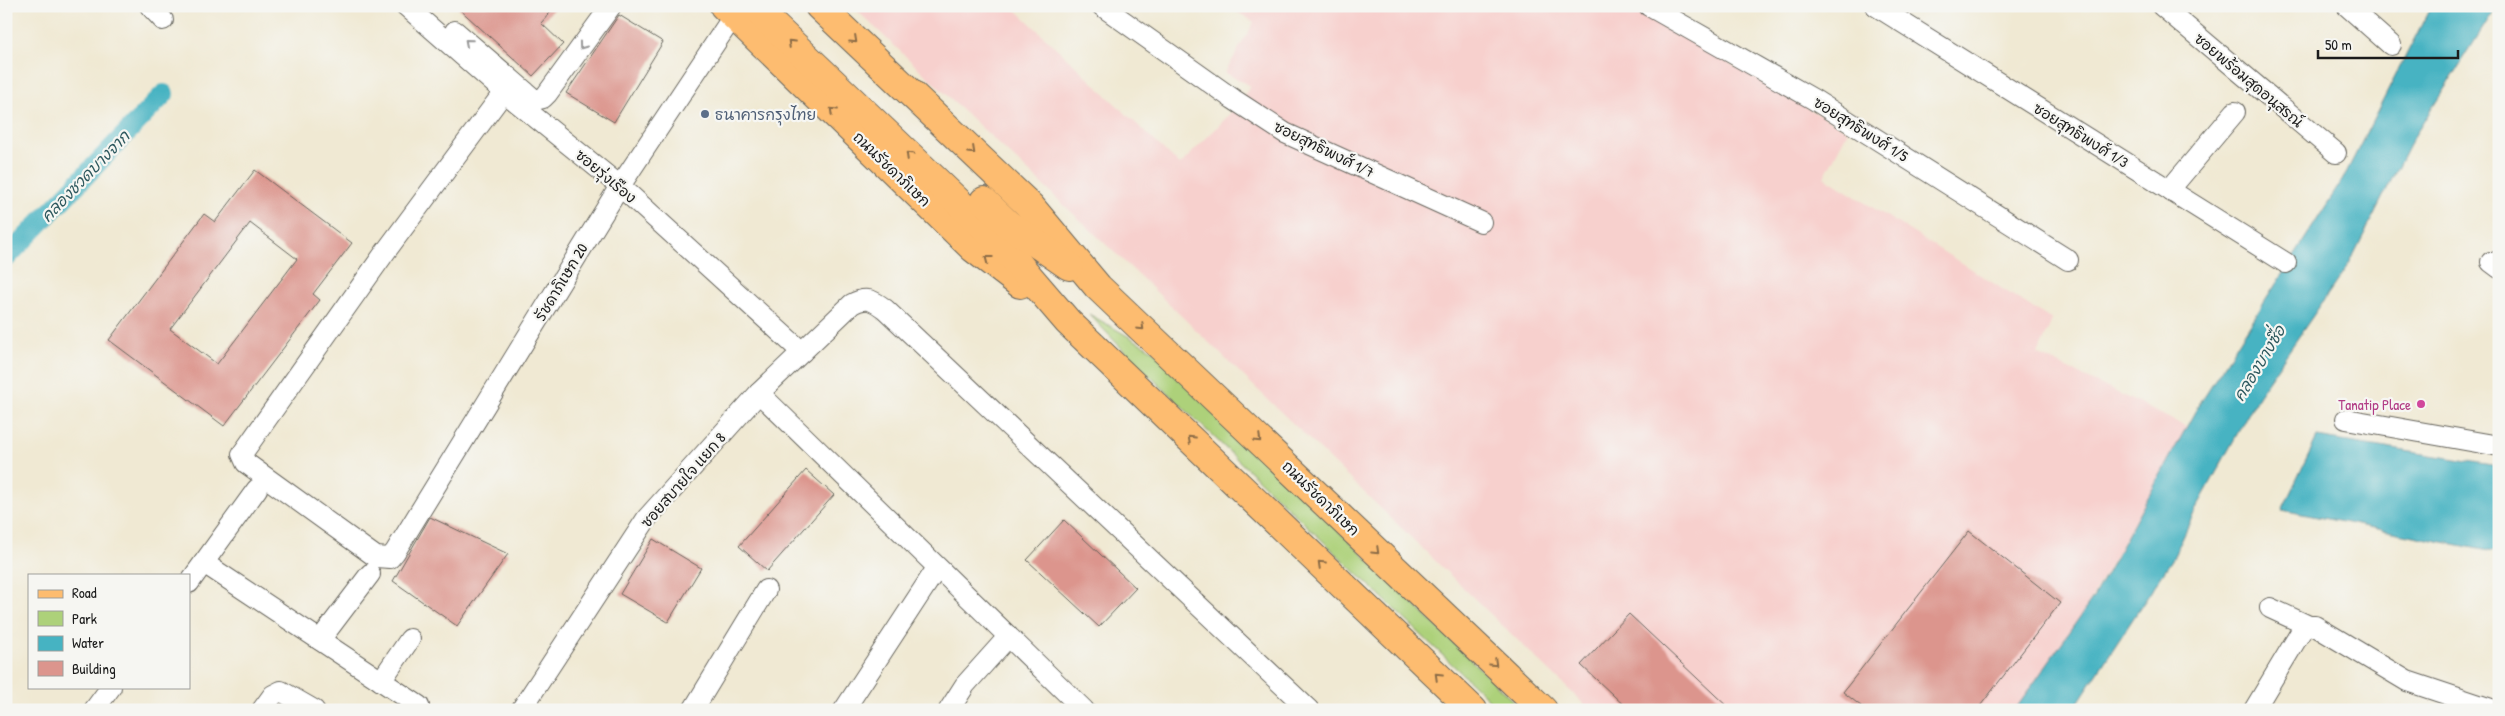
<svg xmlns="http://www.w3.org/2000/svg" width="2505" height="716" viewBox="0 0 2505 716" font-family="'Patrick Hand','Playpen Sans Thai',sans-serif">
<rect width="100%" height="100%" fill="#f6f6f2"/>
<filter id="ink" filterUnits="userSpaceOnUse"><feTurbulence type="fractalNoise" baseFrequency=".02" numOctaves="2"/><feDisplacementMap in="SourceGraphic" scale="10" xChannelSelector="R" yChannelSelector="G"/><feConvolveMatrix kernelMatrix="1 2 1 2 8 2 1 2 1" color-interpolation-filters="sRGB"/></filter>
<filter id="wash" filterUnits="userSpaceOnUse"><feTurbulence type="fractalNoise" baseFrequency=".0096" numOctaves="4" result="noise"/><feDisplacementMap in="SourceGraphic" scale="20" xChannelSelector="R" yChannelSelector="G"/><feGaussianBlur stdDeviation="1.12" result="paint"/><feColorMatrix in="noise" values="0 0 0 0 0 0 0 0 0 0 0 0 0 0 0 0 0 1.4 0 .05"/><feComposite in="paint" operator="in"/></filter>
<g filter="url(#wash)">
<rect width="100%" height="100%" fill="#f0e9d3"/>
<polygon fill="#f7d0cd" points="852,6 1012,6 1180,165 1227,117 1251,86 1225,73 1254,22 1227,6 1629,6 1848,131 1824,177 2052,320 2038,354 2187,427 2087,606 2015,710 1590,710 1146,282"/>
<polygon fill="#add17a" stroke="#64764b" points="1089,314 1154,351 1522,710 1500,710 1129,356"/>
<g fill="#46b3c2" stroke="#31686f">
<polygon points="2431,6 2497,6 2410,143 2350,262 2258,396 2195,511 2173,558 2073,710 2015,710 2093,598 2198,406 2343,179"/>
<polygon points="2317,437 2499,466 2499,553 2282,510"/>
</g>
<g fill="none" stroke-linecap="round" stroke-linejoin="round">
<polyline stroke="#46b3c2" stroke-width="20" points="6,258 164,94"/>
</g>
<g id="blocks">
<g fill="#dc958d" fill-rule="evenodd">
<polygon points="456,6 556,6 541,23 563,44 533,76"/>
<polygon points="619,15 663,42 614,122 566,93"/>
<path d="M255 170 352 243 313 294 320 300 224 426 109 340 204 214 215 222ZM250 223 297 259 217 364 170 329Z"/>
<polygon points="806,470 834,495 767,571 739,546"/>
<polygon points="430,517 508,554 457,626 393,581"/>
<polygon points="1064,520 1136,588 1099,627 1027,560"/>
<polygon points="1969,531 2060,603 1977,710 1866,710 1843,692"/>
<polygon points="653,539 701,568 668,622 620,594"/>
<polygon points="1629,614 1731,710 1629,710 1581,665"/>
</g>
</g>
</g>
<g filter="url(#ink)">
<use href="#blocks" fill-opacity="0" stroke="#66645c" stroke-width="1"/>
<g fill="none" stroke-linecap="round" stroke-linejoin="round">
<g stroke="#66645c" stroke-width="22">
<g id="street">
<polyline points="150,6 163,20"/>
<polyline points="406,6 504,92 620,186 802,352"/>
<polyline points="1102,6 1233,99 1285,133 1481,222"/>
<polyline points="1649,6 1813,99 2068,260"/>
<polyline points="1876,6 2286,263"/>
<polyline points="2162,6 2336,153"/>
<polyline points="2347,6 2391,45"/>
<polyline points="455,31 535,100 543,98 547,94 611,6"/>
<polyline points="504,92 386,251 242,454 246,463 376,557 390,558 395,552 620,186 734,15"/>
<polyline points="2172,192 2176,182 2235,112"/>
<polyline points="2491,262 2499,268"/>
<polyline points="759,393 1084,710"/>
<polyline points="2346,419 2499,446"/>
<polyline points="204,563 419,706"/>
<polyline points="189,583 257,489"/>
<polyline points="2270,608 2309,626 2315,626 2407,681 2494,710"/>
<polyline points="320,640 370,574"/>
<polyline points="381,681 410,639"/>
<polyline points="94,710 111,687"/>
<polyline points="262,710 273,695 281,691 314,710"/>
<path d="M521 710 647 518 759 393 852 304C866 296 873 300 885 309L1309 710"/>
<polyline points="693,710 766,590"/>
<polyline points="844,710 937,568"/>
<polyline points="949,710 965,685 1008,637"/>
<polyline points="2254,710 2302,630 2309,626"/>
</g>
</g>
<g stroke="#66645c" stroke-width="30">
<g id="primary">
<polyline points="724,6 973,248 1020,284"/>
<polyline points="753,6 995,237 1068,322 1473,710"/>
<polyline points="819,6 1031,207 1098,287 1543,710"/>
<polyline points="984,201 1008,224 1069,266"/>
</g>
</g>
<use href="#street" stroke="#fff" stroke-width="20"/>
<use href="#primary" stroke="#fdbc6f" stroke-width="28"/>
</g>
<defs><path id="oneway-chevron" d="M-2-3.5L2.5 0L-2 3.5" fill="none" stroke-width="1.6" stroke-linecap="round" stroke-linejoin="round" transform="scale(1.25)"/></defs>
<g stroke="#8c6c46">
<use href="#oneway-chevron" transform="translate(854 40) rotate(43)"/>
<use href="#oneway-chevron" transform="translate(791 43) rotate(-136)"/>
<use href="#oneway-chevron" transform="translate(833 111) rotate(-136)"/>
<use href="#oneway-chevron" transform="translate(972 151) rotate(43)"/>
<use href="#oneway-chevron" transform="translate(909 155) rotate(-136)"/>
<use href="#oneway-chevron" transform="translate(988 259) rotate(-142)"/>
<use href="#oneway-chevron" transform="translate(1141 327) rotate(44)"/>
<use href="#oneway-chevron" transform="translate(1191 439) rotate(-136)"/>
<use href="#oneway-chevron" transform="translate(1258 439) rotate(44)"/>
<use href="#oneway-chevron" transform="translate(1376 551) rotate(44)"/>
<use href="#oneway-chevron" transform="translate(1321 564) rotate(-136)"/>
<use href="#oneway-chevron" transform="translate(1494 663) rotate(44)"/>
<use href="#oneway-chevron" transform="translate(1438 676) rotate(-136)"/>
</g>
<g stroke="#999">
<use href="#oneway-chevron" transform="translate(468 42) rotate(-139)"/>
<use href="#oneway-chevron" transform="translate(582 46) rotate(126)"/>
</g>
</g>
<circle fill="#5c6f8a" stroke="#f6f6f2" stroke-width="2" cx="705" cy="114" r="5"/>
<circle fill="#d1479c" stroke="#f6f6f2" stroke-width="2" cx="2421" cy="404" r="5"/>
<g text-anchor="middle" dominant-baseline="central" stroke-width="4.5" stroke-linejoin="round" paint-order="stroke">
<g font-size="15" fill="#1c1c1c" stroke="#f6f6f2">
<text transform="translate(2249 80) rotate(40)">ซอยพร้อมสุดอนุสรณ์</text>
<text transform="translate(1861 129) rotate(32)">ซอยสุทธิพงศ์ 1/5</text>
<text transform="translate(2081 135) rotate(32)">ซอยสุทธิพงศ์ 1/3</text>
<text transform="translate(1324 149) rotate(26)">ซอยสุทธิพงศ์ 1/7</text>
<text transform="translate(892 169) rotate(44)">ถนนรัชดาภิเษก</text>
<text transform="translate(606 176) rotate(40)">ซอยรุ่งเรือง</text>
<text transform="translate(561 282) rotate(-59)">รัชดาภิเษก 20</text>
<text transform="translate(683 480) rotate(-49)">ซอยสบายใจ แยก 8</text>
<text transform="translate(1321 498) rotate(44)">ถนนรัชดาภิเษก</text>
</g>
<g font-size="15" fill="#4e5e75" stroke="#f6f6f2" text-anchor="start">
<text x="715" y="114">ธนาคารกรุงไทย</text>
</g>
<g font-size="15" fill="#b23c85" stroke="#f6f6f2" text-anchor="end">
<text x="2411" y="404">Tanatip Place</text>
</g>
<g font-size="16" font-style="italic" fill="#2d585e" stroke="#f6f6f2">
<text transform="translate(85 176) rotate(-46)">คลองชวดบางจาก</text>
<text transform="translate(2259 363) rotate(-59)">คลองบางซื่อ</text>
</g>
</g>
<rect width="2505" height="716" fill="none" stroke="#f6f6f2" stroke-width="25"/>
<rect x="28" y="574" width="162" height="115" fill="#f6f6f2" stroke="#9f9f9c"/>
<rect x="38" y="590" width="25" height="8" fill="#fdbc6f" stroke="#9f9f9c"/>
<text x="72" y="598" font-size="15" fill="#1c1c1c">Road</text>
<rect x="38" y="611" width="25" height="15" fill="#add17a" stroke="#9f9f9c"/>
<text x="72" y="624" font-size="15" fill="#1c1c1c">Park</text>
<rect x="38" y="636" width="25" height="15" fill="#46b3c2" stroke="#9f9f9c"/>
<text x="72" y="648" font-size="15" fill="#1c1c1c">Water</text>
<rect x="38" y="661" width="25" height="15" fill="#dc958d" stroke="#9f9f9c"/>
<text x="72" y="674" font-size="15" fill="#1c1c1c">Building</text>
<path d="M2318 50v8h140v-8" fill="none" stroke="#1c1c1c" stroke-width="2.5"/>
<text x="2325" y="50" font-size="15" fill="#1c1c1c" stroke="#f6f6f2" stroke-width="4" paint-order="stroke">50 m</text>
</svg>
